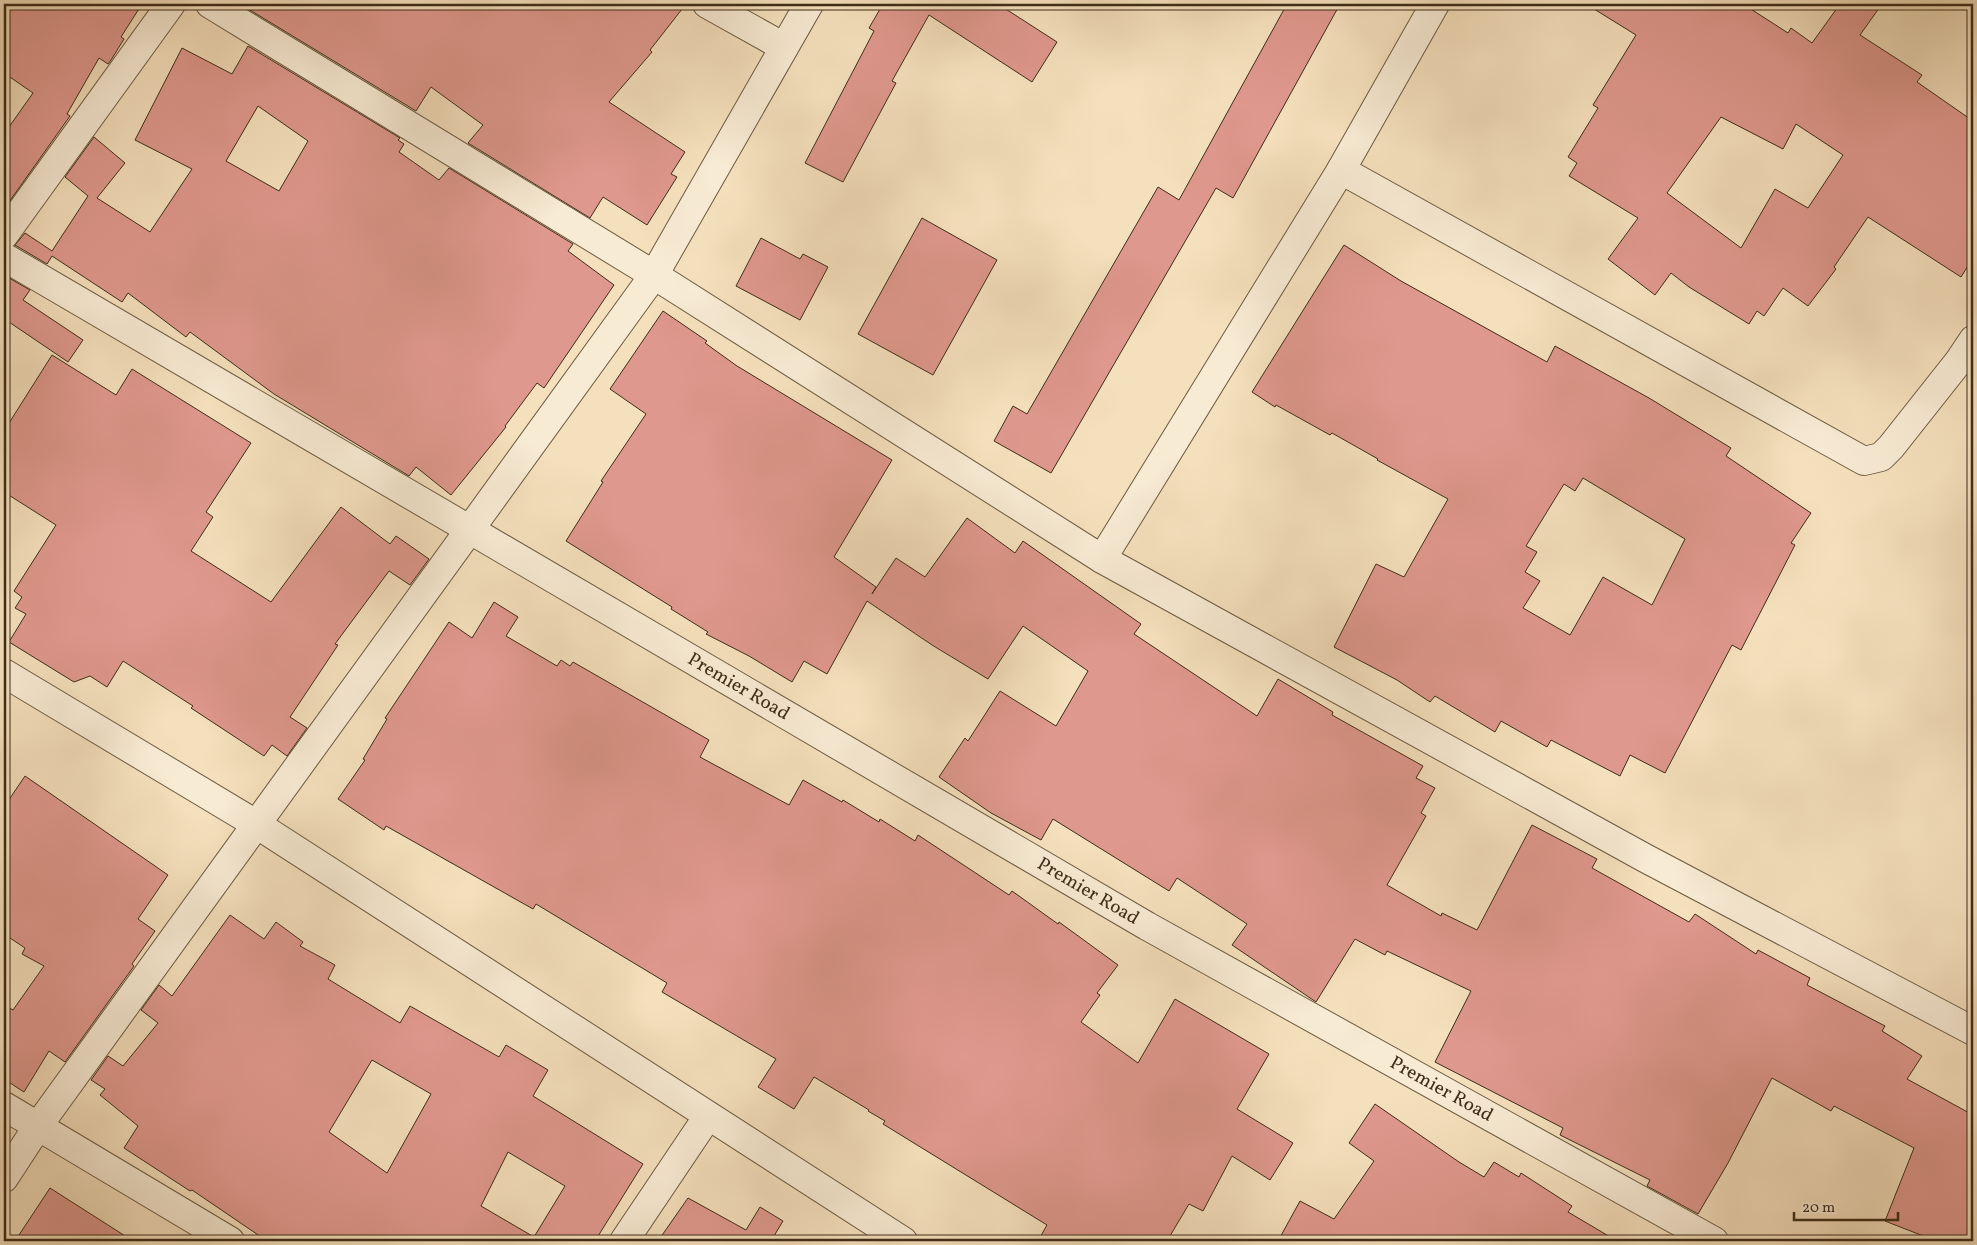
<svg xmlns="http://www.w3.org/2000/svg" width="1977" height="1245" viewBox="0 0 1977 1245" font-family="Vollkorn,serif">
<rect width="100%" height="100%" fill="#f5e0bd"/>
<filter id="stains"><feTurbulence type="fractalNoise" baseFrequency=".004" numOctaves="4"/><feColorMatrix values="0 0 0 0 .2 0 0 0 0 .09 0 0 0 0 .02 0 0 0 .5 -.17"/></filter>
<radialGradient id="worn" r=".72"><stop offset=".6" stop-color="#630" stop-opacity="0"/><stop offset="1" stop-color="#630" stop-opacity=".3"/></radialGradient>
<g fill="#df988d" stroke="#3e2d18" fill-rule="evenodd">
<polygon points="4,4 142,4 121,37 124,39 111,60 108,64 99,58 67,114 70,116 4,209 4,134 33,93 4,73"/>
<polygon points="240,4 686,4 650,50 652,52 609,102 685,152 671,174 677,177 647,225 603,197 590,218 468,143 483,125 431,87 416,111"/>
<polygon points="883,4 998,4 1057,42 1032,82 929,15 892,81 896,83 843,182 805,163 874,31 869,28"/>
<polygon points="1287,4 1340,4 1233,198 1216,188 1051,473 994,441 1013,406 1027,414 1158,187 1179,200"/>
<path d="M1586 4H1743L1788 33 1791 28 1812 43 1840 4H1882L1860 35 1922 75 1917 82 1973 121V258L1961 277 1868 217 1834 267 1836 269 1808 306 1783 288 1764 316 1757 311 1749 324 1689 287 1671 273 1655 295 1608 259 1638 218 1569 176 1577 163 1568 157 1598 108 1593 105 1636 35ZM1721 117 1783 149 1796 124 1843 155 1808 208 1775 189 1741 248 1667 193Z"/>
<path d="M248 46 400 138 398 140 404 144 399 152 439 180 449 168 573 244 568 251 614 285 544 388 537 383 505 426 506 427 451 495 416 467 409 476 274 394 190 332 186 337 128 293 122 302 52 256 47 264 15 245 25 233 52 251 88 196 65 177 94 137 125 163 97 198 150 232 192 169 135 140 182 48 232 74ZM258 106 308 141 279 191 226 161Z"/>
<polygon points="922,218 997,260 933,375 858,334"/>
<polygon points="761,238 800,259 803,254 828,267 800,320 736,286"/>
<path d="M1344 245 1401 281 1547 362 1555 346 1649 398 1731 448 1726 456 1811 513 1791 543 1795 545 1741 650 1732 645 1665 773 1630 755 1620 776 1551 740 1547 747 1501 721 1495 732 1435 696 1430 702 1397 680 1334 647 1376 564 1404 577 1448 499 1377 460 1378 459 1332 433 1330 435 1276 405 1275 407 1252 392ZM1583 478 1685 539 1652 605 1603 577 1570 635 1523 608 1540 581 1525 572 1537 552 1526 546 1564 484 1575 491Z"/>
<polygon points="4,275 30,290 23,300 83,340 68,362 9,322 4,331"/>
<polygon points="663,311 707,341 705,343 737,366 892,460 834,557 876,587 872,594 896,558 925,577 967,518 1015,553 1023,541 1141,624 1134,634 1257,716 1278,679 1333,712 1332,715 1423,766 1416,778 1435,788 1421,813 1426,816 1387,885 1441,916 1442,913 1477,930 1532,825 1597,859 1592,868 1689,922 1695,914 1756,954 1758,950 1810,978 1807,985 1885,1026 1882,1031 1922,1056 1907,1079 1973,1115 1973,1241 1936,1241 1885,1221 1914,1148 1834,1106 1831,1111 1772,1078 1728,1163 1698,1214 1647,1186 1650,1180 1560,1135 1563,1128 1435,1062 1471,991 1387,951 1385,955 1355,939 1316,1002 1232,945 1247,924 1177,878 1169,891 1053,819 1041,840 991,813 939,777 965,738 968,741 1000,691 1056,726 1088,671 1023,626 988,679 932,645 867,601 827,674 804,661 792,682 749,656 706,634 708,632 671,609 672,607 566,541 603,482 601,481 646,414 610,389"/>
<polygon points="52,355 116,395 132,369 251,443 206,512 213,517 191,551 271,602 341,507 390,544 396,536 429,559 410,585 389,571 335,644 338,645 290,717 307,728 287,756 272,745 264,756 191,708 193,706 123,661 107,687 90,676 74,682 9,642 26,614 15,608 22,597 14,591 56,525 4,492 4,431"/>
<polygon points="494,602 518,617 506,636 557,666 561,660 570,666 573,662 709,740 700,757 789,805 803,780 842,802 843,800 879,822 880,819 915,841 918,835 1009,895 1012,891 1058,924 1059,922 1118,965 1097,993 1100,995 1081,1022 1138,1063 1175,999 1269,1054 1237,1109 1293,1143 1270,1180 1232,1156 1203,1211 1189,1204 1167,1241 1038,1241 1047,1225 883,1124 885,1121 868,1111 869,1110 814,1077 794,1109 758,1087 776,1059 662,992 667,983 536,904 533,909 386,826 384,830 338,799 365,760 363,759 387,719 385,718 449,622 472,638"/>
<polygon points="25,776 168,875 138,919 155,931 132,964 134,966 65,1062 49,1051 24,1092 4,1079 4,1005 13,1010 44,966 22,954 25,948 4,934 4,807"/>
<path d="M230 915 264 939 276 922 303 942 300 946 335 965 328 979 400 1023 410 1006 499 1057 506 1045 548 1070 533 1096 643 1164 595 1241H267L192 1190 190 1191 124 1148 138 1126 100 1095 105 1089 91 1080 108 1056 123 1066 158 1023 141 1010 159 985 172 996ZM372 1060 431 1094 387 1173 329 1132ZM508 1152 565 1186 534 1237 481 1206Z"/>
<polygon points="1375,1104 1459,1162 1484,1177 1494,1162 1519,1177 1521,1173 1572,1206 1568,1212 1617,1241 1278,1241 1300,1201 1334,1219 1374,1161 1349,1143"/>
<polygon points="50,1188 133,1241 15,1241"/>
<polygon points="688,1198 746,1230 760,1207 783,1221 771,1241 658,1241"/>
</g>
<g fill="none" stroke-linecap="round" stroke-linejoin="round">
<g stroke="#6c5a41" stroke-width="30">
<g id="minor">
<polyline points="210,4 654,275 1102,559 1645,858 1973,1031"/>
<polyline points="707,4 784,47"/>
<polyline points="1341,170 1864,461 1881,457 1891,447 1959,361 1973,340"/>
<polyline points="4,235 171,4"/>
<path id="s1" d="M4 257 1147 926 1714 1241"/>
<polyline points="1102,559 1341,170 1435,4"/>
<polyline points="4,673 256,824 903,1241"/>
<polyline points="4,1106 230,1241"/>
<polyline points="4,1178 38,1126 654,275 809,4"/>
<polyline points="624,1241 708,1116"/>
</g>
</g>
<use href="#minor" stroke="#f8ebd4" stroke-width="28"/>
</g>
<g text-anchor="middle" dominant-baseline="central" stroke-width="5" stroke-linejoin="round" paint-order="stroke">
<g font-size="19" fill="#3e2d18" stroke="#f8ebd4">
<text stroke="none"><textPath href="#s1" startOffset="851">Premier Road</textPath></text>
<text stroke="none"><textPath href="#s1" startOffset="1256">Premier Road</textPath></text>
<text stroke="none"><textPath href="#s1" startOffset="1661">Premier Road</textPath></text>
</g>
</g>
<rect width="1977" height="1245" fill="none" stroke="#f5e0bd" stroke-width="20"/>
<rect x="5" y="5" width="1967" height="1235" fill="none" stroke="#3e2d18" stroke-width="2.5"/>
<rect x="10" y="10" width="1957" height="1225" fill="none" stroke="#3e2d18"/>
<path d="M1794 1212v8h104v-8" fill="none" stroke="#3e2d18" stroke-width="2.5"/>
<text x="1802" y="1212" font-size="15" fill="#3e2d18" stroke="#f8ebd4" stroke-width="4" paint-order="stroke">20 m</text>
<rect width="100%" height="100%" filter="url(#stains)"/>
<rect width="100%" height="100%" fill="url(#worn)"/>
</svg>
